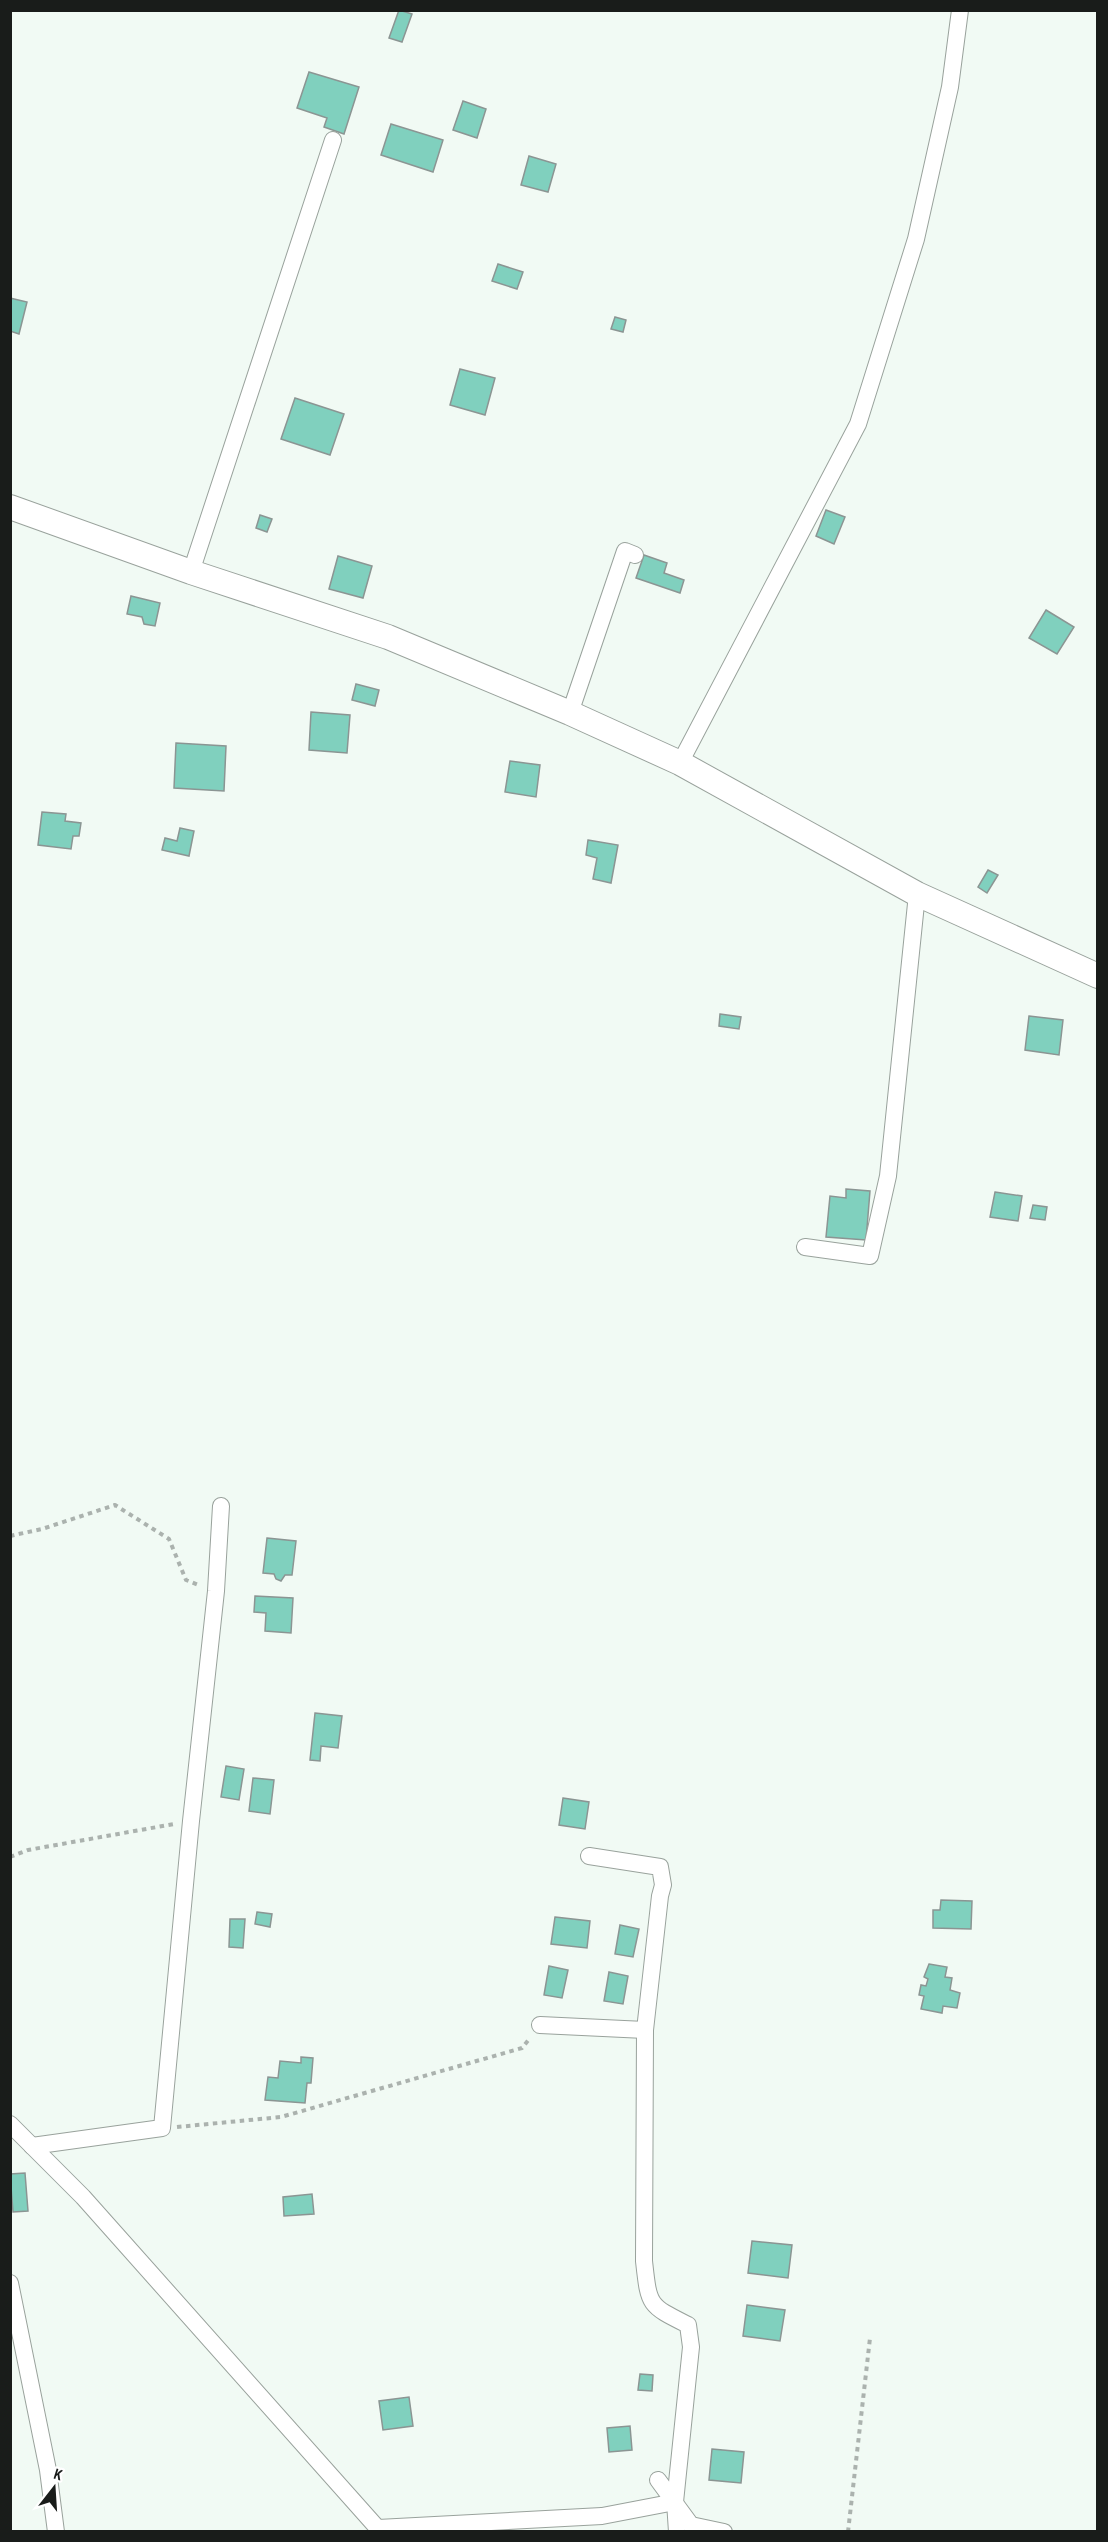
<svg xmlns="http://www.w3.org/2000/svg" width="1108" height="2542" viewBox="0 0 1108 2542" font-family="'Sofia Sans Condensed',sans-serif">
<rect width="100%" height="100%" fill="#f1faf4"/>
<g fill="#80d0be" stroke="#8b9593" stroke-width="1.5">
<polygon points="399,10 412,14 402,42 389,38"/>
<polygon points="309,72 359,87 344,134 324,127 327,118 297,108"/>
<polygon points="463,101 486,109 477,138 453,130"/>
<polygon points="391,124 443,140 433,172 381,155"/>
<polygon points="529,156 556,164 548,192 521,185"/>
<polygon points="498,264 523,272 517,289 492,281"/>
<polygon points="10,298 27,302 19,334 10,331"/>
<polygon points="615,317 626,320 623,332 611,329"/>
<polygon points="460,369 495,378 485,415 450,405"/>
<polygon points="295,398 344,414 330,455 281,439"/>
<polygon points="826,510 845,517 834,544 816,536"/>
<polygon points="260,515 272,519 267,532 256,528"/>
<polygon points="644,555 667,563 664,573 684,580 680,593 636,578"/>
<polygon points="338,556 372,566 363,598 329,589"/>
<polygon points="131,596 160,603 155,626 144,624 142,617 127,614"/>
<polygon points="1046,610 1074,627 1057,654 1029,638"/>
<polygon points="356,684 379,690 375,706 352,700"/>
<polygon points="311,712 350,715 347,753 309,750"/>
<polygon points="176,743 226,746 224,791 174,788"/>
<polygon points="510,761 540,765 536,797 505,792"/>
<polygon points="42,812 66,814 65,821 81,823 79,836 73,836 71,849 38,845"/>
<polygon points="180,828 194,831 189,856 162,850 165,838 177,841"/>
<polygon points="588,840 618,845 611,883 593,879 597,858 586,855"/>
<polygon points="988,870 998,875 987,893 978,887"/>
<polygon points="720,1014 741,1017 739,1029 719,1026"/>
<polygon points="1029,1016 1063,1020 1059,1055 1025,1050"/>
<polygon points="846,1189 870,1191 866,1240 826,1237 830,1196 846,1198"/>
<polygon points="995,1192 1022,1196 1018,1221 990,1217"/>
<polygon points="1033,1205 1047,1207 1045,1220 1030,1218"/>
<polygon points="267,1538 296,1541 292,1575 285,1575 281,1581 276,1579 274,1574 263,1573"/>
<polygon points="255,1596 293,1598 291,1633 265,1631 266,1613 254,1612"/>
<polygon points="315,1713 342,1716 338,1748 321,1746 320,1761 310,1760"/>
<polygon points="226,1766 244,1769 239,1800 221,1797"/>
<polygon points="253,1778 274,1780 270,1814 249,1811"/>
<polygon points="563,1798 589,1802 585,1829 559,1825"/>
<polygon points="941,1900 972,1901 971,1929 933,1928 933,1910 940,1910"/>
<polygon points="257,1912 272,1914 270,1927 255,1924"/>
<polygon points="555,1917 590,1921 587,1948 551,1944"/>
<polygon points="230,1919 245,1919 243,1948 229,1947"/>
<polygon points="620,1925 639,1929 633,1957 615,1954"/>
<polygon points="929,1964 947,1967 945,1977 952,1978 950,1990 960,1993 957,2008 943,2006 942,2013 921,2009 924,1996 919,1995 921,1985 926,1986 928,1979 924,1977"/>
<polygon points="549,1966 568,1970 562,1998 544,1995"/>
<polygon points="609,1972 628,1976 623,2004 604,2001"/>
<polygon points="301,2057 313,2058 311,2083 307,2083 305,2103 265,2100 268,2077 278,2078 280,2061 301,2063"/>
<polygon points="25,2173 28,2211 13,2212 10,2174"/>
<polygon points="312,2194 314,2214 284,2216 283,2197"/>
<polygon points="752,2241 792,2245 788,2278 748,2273"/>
<polygon points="747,2305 785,2310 780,2341 743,2336"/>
<polygon points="640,2374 653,2375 652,2391 638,2390"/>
<polygon points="409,2397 413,2426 383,2430 379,2401"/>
<polygon points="630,2426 632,2450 609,2452 607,2428"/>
<polygon points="712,2449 744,2452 741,2483 709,2480"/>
</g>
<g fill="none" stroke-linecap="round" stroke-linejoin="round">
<g stroke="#99a29c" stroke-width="18">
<g id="minor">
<polyline points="191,572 333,140"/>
<polyline points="570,713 625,551 635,555"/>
<polyline points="680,763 858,424 916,239 950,87 960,10"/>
<polyline points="805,1247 870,1256 888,1176 917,894"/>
<path d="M589 1856 660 1867 663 1885 660 1896 645 2030 644 2261C649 2306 648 2305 688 2325L691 2347 675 2502 677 2532"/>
<polyline points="540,2025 645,2030"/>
<polyline points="10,2124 83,2197 381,2532"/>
<polyline points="32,2146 162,2128 191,1821 216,1591 221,1506"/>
<polyline points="10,2283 48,2470 56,2532"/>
<polyline points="658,2480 691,2525 724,2532"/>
<polyline points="378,2528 602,2516 675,2502"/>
</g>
</g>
<g stroke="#99a29c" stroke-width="26">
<polyline id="secondary" points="10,507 191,572 388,637 570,713 680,763 917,894 1098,976"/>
</g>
<g stroke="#abb2ae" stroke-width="4" stroke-dasharray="4.5 4.5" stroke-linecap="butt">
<polyline points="10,1536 42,1529 115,1505 169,1539 186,1580 201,1586"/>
<polyline points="10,1857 28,1850 174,1824"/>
<polyline points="177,2127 281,2117 522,2048 530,2038"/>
<polyline points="848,2532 870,2338"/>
</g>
<use href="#minor" stroke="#fff" stroke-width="16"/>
<use href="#secondary" stroke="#fff" stroke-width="24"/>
</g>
<rect width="1108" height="2542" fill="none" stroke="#191c1a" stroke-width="24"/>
<g transform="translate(54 2488) rotate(17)" stroke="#ffffff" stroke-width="4.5" paint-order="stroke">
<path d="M0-4.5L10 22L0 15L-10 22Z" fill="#191c1a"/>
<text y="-9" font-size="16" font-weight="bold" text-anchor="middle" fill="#191c1a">K</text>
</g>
</svg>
